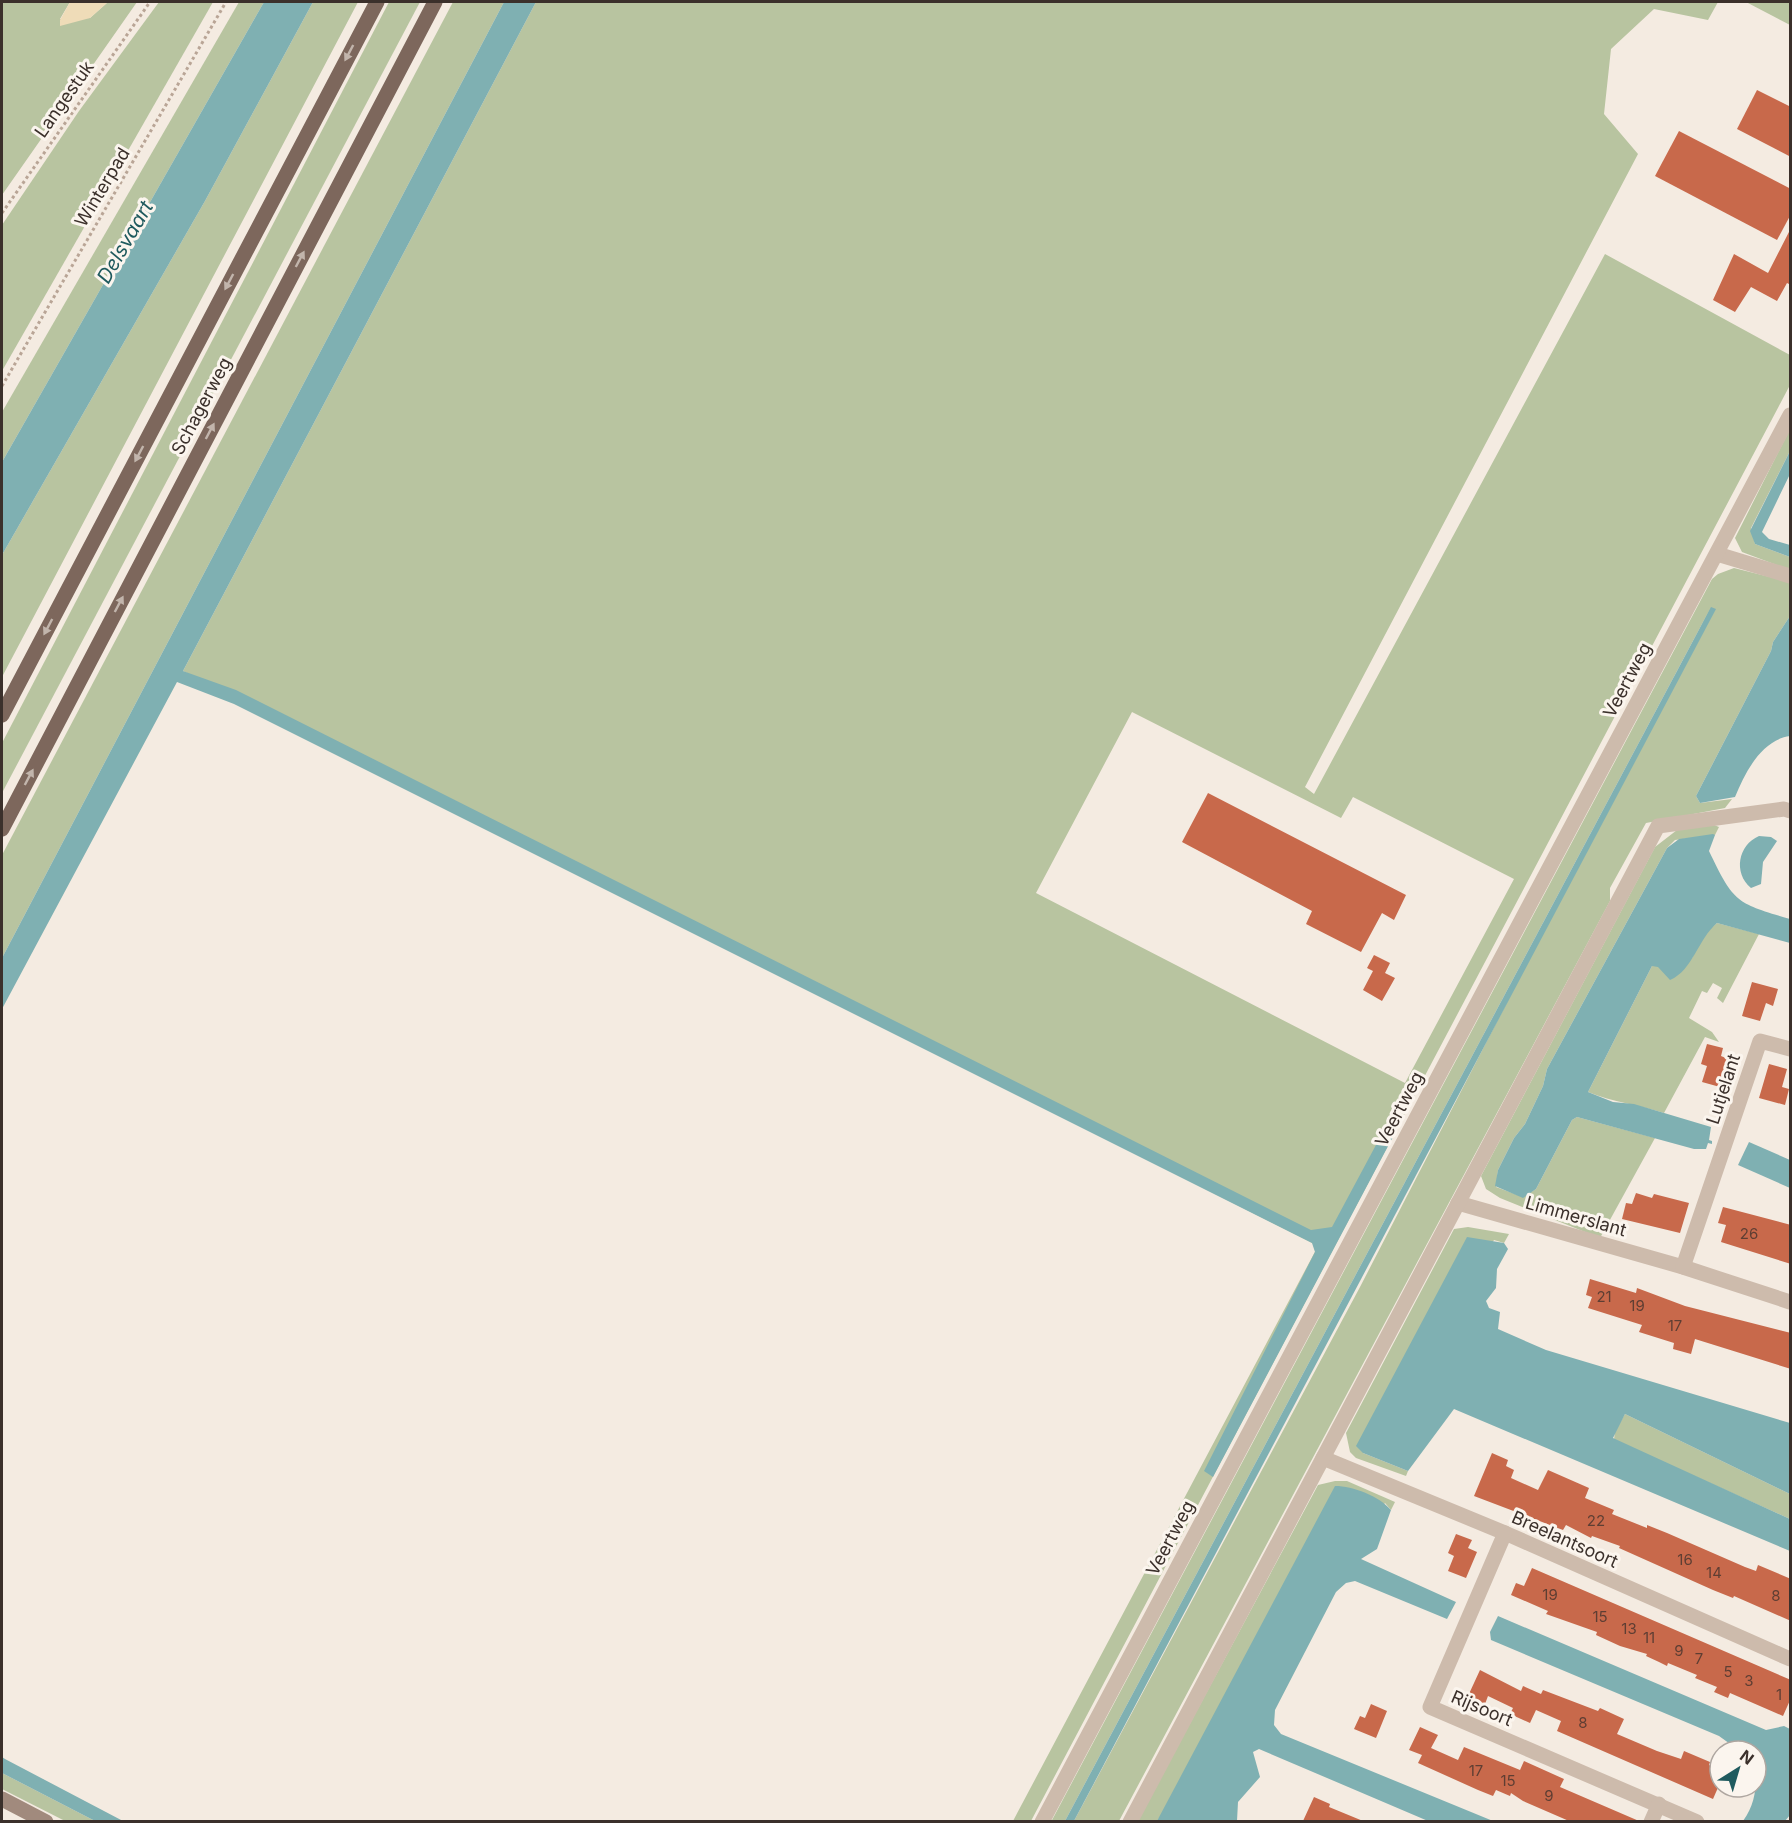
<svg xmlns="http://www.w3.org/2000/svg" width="1792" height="1823" viewBox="0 0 1792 1823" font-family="Inter,sans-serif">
<rect width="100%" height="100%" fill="#f4ebe1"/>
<g fill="#b8c4a0" fill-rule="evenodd">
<polygon points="2,2 70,2 60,19 90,18 108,2 137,2 2,195"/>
<polygon points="159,2 213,2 2,371 2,225 79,111"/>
<polygon points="239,2 264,2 2,462 2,412"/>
<polygon points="313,2 358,2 2,677 2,555 205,201"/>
<polygon points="389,2 420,2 2,793 2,743"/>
<polygon points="453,2 504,2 2,958 2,855"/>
<path d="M536 2H1718L1708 20 1654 9 1611 49 1604 114 1638 154 1305 787 1314 794 1605 254 1790 355V385L1031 1821H1013L1318 1246 183 671ZM1132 712 1341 818 1353 797 1514 879 1405 1083 1036 893Z"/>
<polygon points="1746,2 1790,2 1790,25"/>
<polygon points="1790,429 1790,451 1751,528 1755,544 1790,557 1790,570 1742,552 1735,538"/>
<polygon points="1734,568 1790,582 1790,616 1773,642 1771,651 1696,796 1700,803 1732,799 1725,808 1646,823 1610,888 1610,901 1119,1821 1074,1821 1360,1287 1711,607 1065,1821 1051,1822 1712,579 1718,574"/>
<polygon points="1714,825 1719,827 1715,835 1675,840 1667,848 1547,1069 1543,1086 1525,1124 1514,1138 1498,1170 1496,1187 1523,1197 1536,1189 1572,1120 1577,1117 1655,1138 1600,1238 1500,1198 1486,1189 1481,1176 1655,847 1677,830"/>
<path d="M1717 923 1759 934 1723 1003 1717 998 1722 988 1713 983 1707 993 1702 991 1689 1018 1712 1032 1719 1042 1705 1037 1664 1113C1639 1105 1613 1102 1588 1092L1652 966 1692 958 1704 934Z"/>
<polygon points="1468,1227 1509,1234 1504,1243 1494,1240 1363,1453 1408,1471 1406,1476 1356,1458 1350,1452 1346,1433 1454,1229"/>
<polygon points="1625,1414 1790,1494 1790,1519 1614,1440 1615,1431"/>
<polygon points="1335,1481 1347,1481 1395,1502 1391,1510 1385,1503 1157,1821 1137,1822 1318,1485"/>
<polygon points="2,1773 95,1821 65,1821 2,1789"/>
</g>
<polygon fill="#efdcb8" points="70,2 108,2 90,18 60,26 60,20"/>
<g fill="#7fb0b2">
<polygon points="264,2 313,2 205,201 2,555 2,462"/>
<polygon points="504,2 536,2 183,671 236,690 1311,1230 1332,1227 1384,1130 1395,1133 1213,1477 1204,1471 1315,1252 1312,1243 234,704 177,682 2,1009 2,958"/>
<polygon points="1790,451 1790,474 1762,532 1769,539 1790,545 1790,557 1755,544 1750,531"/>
<polygon points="1711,607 1716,609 1074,1821 1065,1821"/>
<path d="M1790 616V736C1761 740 1745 773 1735 797L1700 803 1696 796 1771 651 1773 642Z"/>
<path d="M1713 834 1715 835 1709 851C1734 903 1736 903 1790 919V943L1717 923C1698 939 1693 970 1670 980L1658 967 1652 966 1588 1092 1613 1102 1634 1104 1711 1127 1709 1140 1712 1141V1144L1708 1143 1706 1149H1694L1577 1117 1572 1120 1536 1189 1523 1198 1495 1186 1498 1170 1514 1138 1525 1124 1543 1086 1547 1069 1667 848 1679 839Z"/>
<path d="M1759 836 1771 837 1777 841 1763 862 1761 884 1751 888C1733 873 1738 845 1759 836Z"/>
<polygon points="1749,1142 1790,1160 1790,1188 1738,1165"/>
<polygon points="1467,1237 1504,1243 1508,1249 1497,1269 1496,1288 1486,1301 1489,1308 1500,1312 1498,1329 1546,1350 1790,1423 1790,1494 1625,1414 1613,1438 1790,1519 1790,1551 1454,1409 1408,1471 1363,1453 1356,1446"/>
<path d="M1335 1486C1353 1486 1379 1496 1391 1510L1377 1549 1361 1559 1456 1602 1447 1619 1355 1581 1346 1583 1336 1592 1275 1710 1274 1725 1281 1734 1493 1821H1428L1259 1749 1253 1752 1260 1777 1238 1802 1237 1821H1157Z"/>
<path d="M1498 1616 1766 1730 1784 1726 1790 1729V1815L1785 1821H1743C1759 1799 1756 1777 1756 1751H1740L1719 1736 1491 1640 1490 1632Z"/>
<polygon points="2,1757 5,1759 123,1821 95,1821 2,1773"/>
</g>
<g fill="#c8694b">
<polygon points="1757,90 1791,107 1791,157 1737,129"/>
<polygon points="1679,131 1791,189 1791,214 1777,240 1655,176"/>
<polygon points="1791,228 1791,285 1787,283 1777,301 1751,287 1735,312 1713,300 1734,254 1768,273"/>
<polygon points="1208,793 1406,895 1394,920 1382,913 1361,952 1306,924 1312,911 1182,842"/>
<polygon points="1374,955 1390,963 1385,973 1395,978 1382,1001 1363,990 1373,971 1367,968"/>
<polygon points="1752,982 1778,989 1773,1006 1766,1003 1760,1021 1742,1016"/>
<polygon points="1707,1044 1723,1048 1721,1056 1728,1059 1720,1087 1702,1082 1707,1066 1701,1064"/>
<polygon points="1769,1064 1787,1069 1782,1087 1789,1089 1785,1105 1759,1098"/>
<polygon points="1636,1193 1652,1198 1654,1194 1689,1203 1680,1233 1622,1219 1626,1203 1632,1204"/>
<polygon points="1723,1207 1791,1225 1791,1264 1721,1242 1726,1225 1718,1223"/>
<polygon points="1590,1279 1636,1293 1637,1288 1685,1306 1791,1333 1791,1369 1695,1339 1691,1354 1673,1349 1674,1343 1639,1332 1642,1325 1588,1308 1592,1297 1586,1295"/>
<polygon points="1492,1453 1508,1460 1506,1466 1514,1470 1511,1478 1538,1490 1548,1470 1589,1488 1585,1498 1614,1510 1612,1514 1647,1528 1647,1525 1667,1533 1745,1567 1756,1571 1758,1565 1791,1579 1791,1621 1734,1596 1733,1598 1713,1590 1619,1548 1620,1546 1592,1536 1591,1538 1566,1525 1563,1530 1474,1496"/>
<polygon points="1456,1534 1472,1540 1468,1548 1477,1552 1466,1578 1448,1571 1454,1556 1448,1553"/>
<polygon points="1532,1568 1791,1680 1791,1698 1783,1716 1730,1693 1728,1698 1714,1692 1717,1687 1695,1678 1697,1675 1668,1663 1667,1666 1659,1662 1646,1656 1647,1654 1620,1646 1596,1635 1597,1632 1546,1614 1548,1611 1511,1595 1516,1583 1524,1586"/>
<polygon points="1480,1670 1521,1691 1523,1686 1541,1694 1543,1690 1598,1711 1600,1708 1624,1719 1617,1734 1657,1751 1681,1759 1684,1751 1710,1762 1709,1765 1720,1770 1720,1783 1713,1799 1557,1731 1561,1721 1536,1710 1530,1723 1510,1714 1513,1708 1488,1696 1485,1704 1468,1696"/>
<polygon points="1371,1704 1387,1711 1376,1738 1354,1729 1360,1716 1365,1718"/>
<polygon points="1420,1727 1438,1735 1431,1748 1458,1760 1464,1747 1520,1770 1524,1761 1564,1779 1560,1787 1639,1821 1569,1821 1523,1801 1511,1793 1510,1796 1496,1790 1493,1796 1478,1790 1418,1763 1422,1755 1409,1750"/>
<polygon points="1314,1797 1330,1804 1329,1807 1363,1821 1303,1821"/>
</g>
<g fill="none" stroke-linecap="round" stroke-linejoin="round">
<g stroke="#b9a596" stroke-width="3" stroke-dasharray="3 3" stroke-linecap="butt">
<polyline points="2,213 150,2"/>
<polyline points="2,386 226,2"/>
</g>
<g stroke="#cdbbac" stroke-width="15">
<polyline points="1717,554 1790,576"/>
<polyline points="1458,1203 1683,1267 1790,1302"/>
<polyline points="1683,1267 1760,1041 1790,1049"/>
<polyline points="1323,1458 1505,1533 1790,1659"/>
<polyline points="1505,1533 1430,1707 1697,1822"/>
<polyline points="1042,1822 1790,415"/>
<polyline points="1130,1822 1658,826 1784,809 1790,811"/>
<polyline points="1651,1822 1659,1804"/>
</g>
<polyline stroke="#a18a7d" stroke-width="15" points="2,1799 46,1822"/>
<g stroke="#7d675c" stroke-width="15">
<polyline points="2,715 377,2"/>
<polyline points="2,829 435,2"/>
</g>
</g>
<defs><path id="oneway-solid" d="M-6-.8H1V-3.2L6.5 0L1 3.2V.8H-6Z" transform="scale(1.5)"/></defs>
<g fill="#c2b5ac">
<use href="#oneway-solid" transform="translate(349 53) rotate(118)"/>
<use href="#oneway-solid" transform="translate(300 259) rotate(-62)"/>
<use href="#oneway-solid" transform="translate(229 282) rotate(118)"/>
<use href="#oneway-solid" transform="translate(210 431) rotate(-62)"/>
<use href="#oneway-solid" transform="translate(139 454) rotate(118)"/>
<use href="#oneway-solid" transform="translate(119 604) rotate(-62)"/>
<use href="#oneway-solid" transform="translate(48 627) rotate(118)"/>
<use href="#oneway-solid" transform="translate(29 777) rotate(-62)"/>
</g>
<g text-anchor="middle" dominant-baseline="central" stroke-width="6" stroke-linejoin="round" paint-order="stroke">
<g font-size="15" fill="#5e3e33">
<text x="1749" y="1233">26</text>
<text x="1604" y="1296">21</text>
<text x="1637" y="1305">19</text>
<text x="1675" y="1325">17</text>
<text x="1596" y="1520">22</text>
<text x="1685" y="1559">16</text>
<text x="1714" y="1572">14</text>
<text x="1550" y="1594">19</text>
<text x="1776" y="1595">8</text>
<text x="1600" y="1616">15</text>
<text x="1629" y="1628">13</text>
<text x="1649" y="1637">11</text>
<text x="1679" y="1650">9</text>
<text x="1699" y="1658">7</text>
<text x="1728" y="1671">5</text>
<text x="1749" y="1680">3</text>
<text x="1779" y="1694">1</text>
<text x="1583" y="1722">8</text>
<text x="1476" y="1770">17</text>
<text x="1508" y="1780">15</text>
<text x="1549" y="1795">9</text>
</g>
<g font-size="18" fill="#3b302b" stroke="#fbf5ee">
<text transform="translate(64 99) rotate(-55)">Langestuk</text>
<text transform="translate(102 187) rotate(-59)">Winterpad</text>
<text transform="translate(201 406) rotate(-62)">Schagerweg</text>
<text transform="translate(1627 680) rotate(-62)">Veertweg</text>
<text transform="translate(1723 1089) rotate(-72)">Lutjelant</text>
<text transform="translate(1399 1109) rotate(-62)">Veertweg</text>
<text transform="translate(1576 1216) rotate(16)">Limmerslant</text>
<text transform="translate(1170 1538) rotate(-62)">Veertweg</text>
<text transform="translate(1565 1539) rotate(24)">Breelantsoort</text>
<text transform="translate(1482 1708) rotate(23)">Rijsoort</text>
</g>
<g font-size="20" font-style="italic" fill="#1f5a5e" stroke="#fbf5ee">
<text transform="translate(125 242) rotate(-60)">Delsvaart</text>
</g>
</g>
<rect width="1792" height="1823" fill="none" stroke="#3b302b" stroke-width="6"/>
<g transform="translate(1738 1769) rotate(37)"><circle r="28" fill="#fbf5ee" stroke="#aea6a0" stroke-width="1.5"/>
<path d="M0-4.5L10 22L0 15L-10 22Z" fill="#1f5a5e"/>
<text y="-9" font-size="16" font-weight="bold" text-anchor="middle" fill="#3b302b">N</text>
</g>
</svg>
